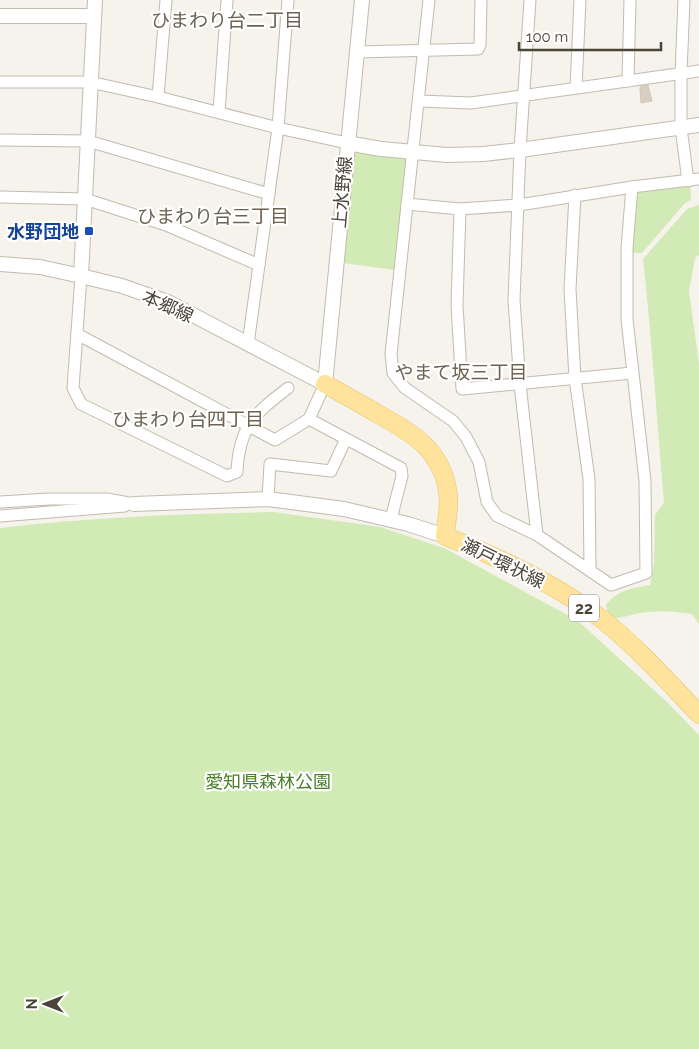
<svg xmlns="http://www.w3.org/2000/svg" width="699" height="1049" viewBox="0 0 699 1049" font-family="Raleway,'Noto Sans JP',sans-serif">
<rect width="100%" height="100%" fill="#f6f3ec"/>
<g fill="#d2eab5">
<polygon points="359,151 405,155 407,160 395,270 343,263 352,157"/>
<polygon points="690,183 691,200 685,203 642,253 632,253 635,195 639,189"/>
<path d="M699 205V255L695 258 689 291 699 364V624L692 614C678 612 663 610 648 612 634 613 623 619 609 618L606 605C617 590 633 588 650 585L654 564 655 515 664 503C657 422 652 340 643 259L687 209Z"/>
<path d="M274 512 380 527 444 548 577 620 667 702 699 735V1049H0V528C91 517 182 514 274 512Z"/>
</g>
<polygon fill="#d8cfc1" stroke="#d3c7b4" points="646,84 648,85 652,101 641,103 640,89 641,85"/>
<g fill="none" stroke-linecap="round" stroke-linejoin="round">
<g stroke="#c2bbae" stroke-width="13">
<g id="minor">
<polyline points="429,0 391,354 393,373 405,388 453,421 466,437 479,462 487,502 497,516 537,535 611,585 646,573 645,481 627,319 627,248 632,187"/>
<polyline points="530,0 520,150 514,300 520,384 537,535"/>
<polyline points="684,0 681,73 681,128 688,181"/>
<polyline points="357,52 478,49 480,45 481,0"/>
<polyline points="628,81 630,0"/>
<polyline points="0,82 90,82 158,97 278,128 347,143"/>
<polyline points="576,88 580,0"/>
<polyline points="158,97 166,0"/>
<polyline points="419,101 471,103 699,71"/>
<polyline points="219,112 227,0"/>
<polyline points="0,140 88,141 269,194"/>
<polyline points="575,195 570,289 575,378 589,479 590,569"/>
<polyline points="0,197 85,199 166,225 259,265"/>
<polyline points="407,204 460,209 519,205 632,187 699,179"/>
<polyline points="460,209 457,305 462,389 632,373"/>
<path d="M81 276 73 388 81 404 227 476 237 472C239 427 254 414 288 388"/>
<polyline points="77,334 275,440 309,419 325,384"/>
<polyline points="248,344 278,128 288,0"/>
<polyline points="309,419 401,468 402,476 391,519"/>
<polyline points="268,499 270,464 331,471 346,439"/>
<polyline points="0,502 49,499 107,499 134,504"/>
<polyline points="0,516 125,506"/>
</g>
</g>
<g stroke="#c2bbae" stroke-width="16">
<g id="tertiary">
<polyline points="0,16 94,16"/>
<polyline points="347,143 381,149 447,155 483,154 520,150 699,125"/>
<polyline points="0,264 40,267 81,276 122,286 168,302 325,384 362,0"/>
<polyline points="81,276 95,0"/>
<polyline points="134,504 268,499 344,509 408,524 445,536"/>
</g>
</g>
<g stroke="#e6c16a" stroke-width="19">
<path id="primary" d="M325 384C343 394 361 404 378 414 413 433 443 451 448 494 450 507 446 523 445 536 500 558 556 584 603 620 638 648 668 682 699 714"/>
</g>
<use href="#minor" stroke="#fff" stroke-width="11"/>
<use href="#tertiary" stroke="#fff" stroke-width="14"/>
<use href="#primary" stroke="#ffe39c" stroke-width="18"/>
</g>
<rect fill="#1a4fb4" stroke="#fff" stroke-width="2" x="84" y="226" width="10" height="10" rx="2.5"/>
<g text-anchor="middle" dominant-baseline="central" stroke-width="4.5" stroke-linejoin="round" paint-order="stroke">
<rect fill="#fff" stroke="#817c74" stroke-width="1" x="569" y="594.5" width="30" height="27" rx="4"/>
<g font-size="16" font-weight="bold" fill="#4b4439">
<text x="584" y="608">22</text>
</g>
<g font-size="18" fill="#4b4439" stroke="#fff">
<text transform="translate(342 192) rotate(-85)">上水野線</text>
<text transform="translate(168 306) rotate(24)">本郷線</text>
<text transform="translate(503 563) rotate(26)">瀬戸環状線</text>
</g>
<g font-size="18" font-weight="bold" fill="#164399" stroke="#fff" text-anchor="end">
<text x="79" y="231">水野団地</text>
</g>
<g font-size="18" fill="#4a7f2a" stroke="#fff">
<text x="268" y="781">愛知県森林公園</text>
</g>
<g font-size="19" fill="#6e6250" stroke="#fff">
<text x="227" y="20">ひまわり台二丁目</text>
<text x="213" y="216">ひまわり台三丁目</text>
<text x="461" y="372">やまて坂三丁目</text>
<text x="188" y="419">ひまわり台四丁目</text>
</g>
</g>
<g transform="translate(45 1004) rotate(270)" stroke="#ffffff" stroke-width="4" paint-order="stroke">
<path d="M0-4L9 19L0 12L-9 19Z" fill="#4b4439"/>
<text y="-8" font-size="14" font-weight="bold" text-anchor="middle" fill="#4b4439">N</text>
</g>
<path d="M519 42v8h142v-8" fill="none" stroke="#4b4439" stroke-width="2.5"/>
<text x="526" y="42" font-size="15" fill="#4b4439" stroke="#ffffff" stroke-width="4" paint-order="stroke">100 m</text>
</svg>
